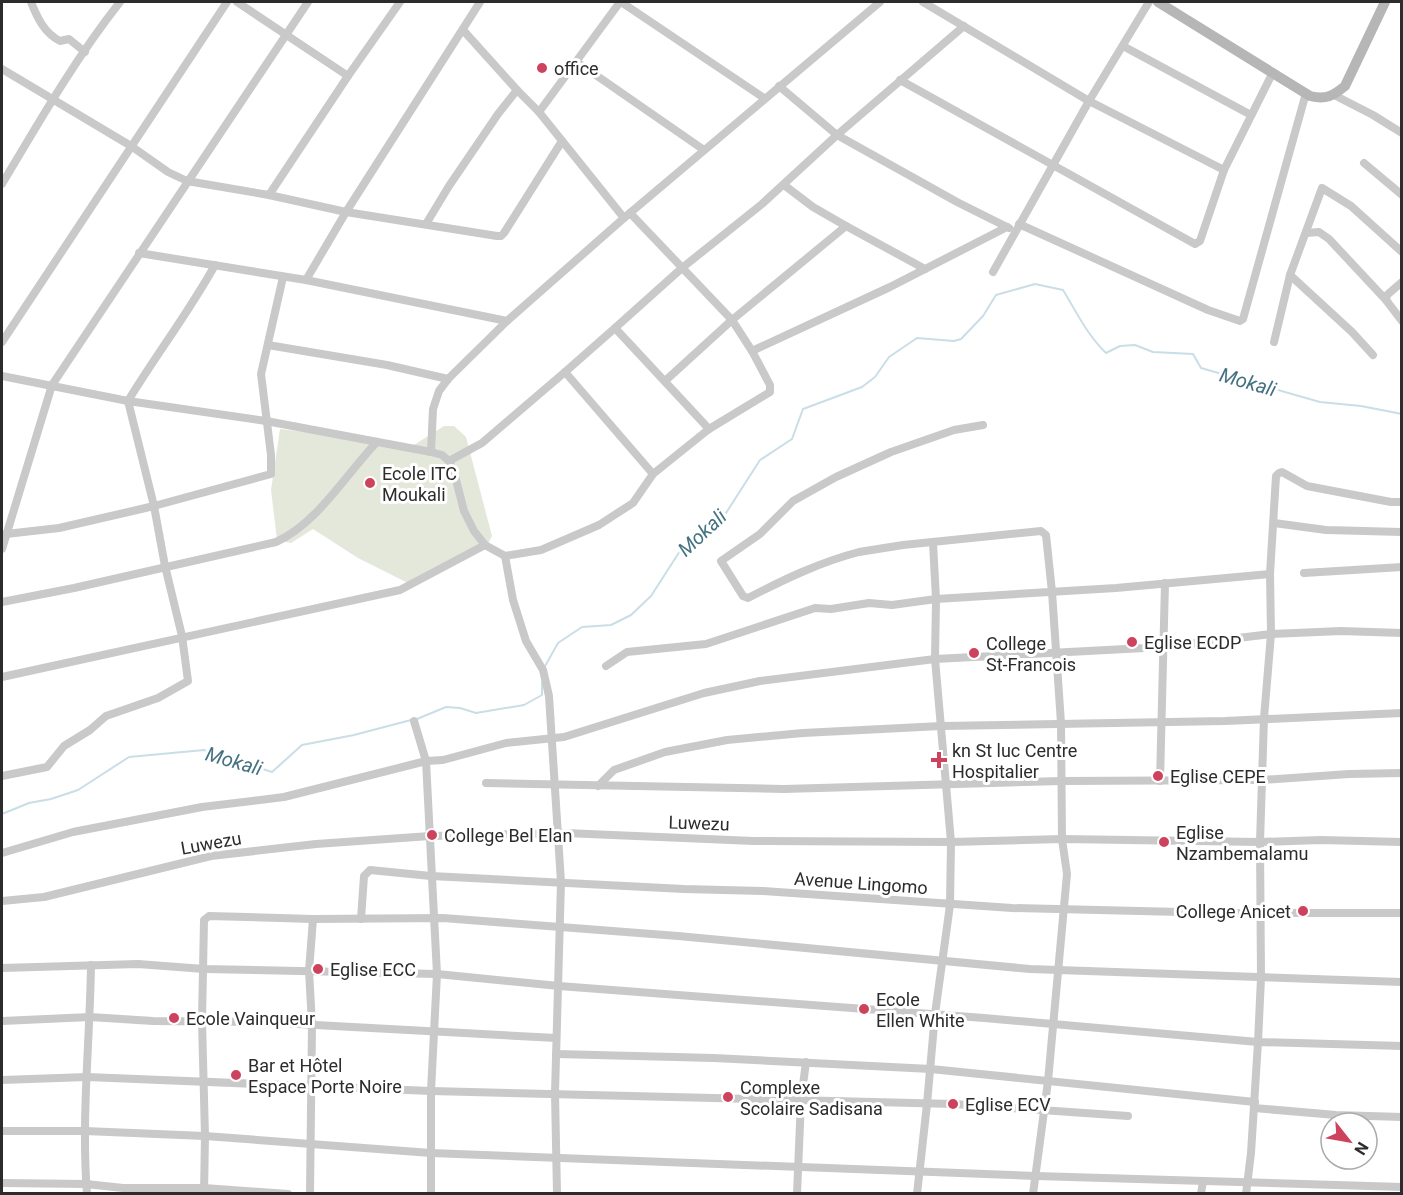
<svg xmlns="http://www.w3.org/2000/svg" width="1403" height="1195" viewBox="0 0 1403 1195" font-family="Roboto,sans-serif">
<rect width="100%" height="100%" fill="#fff"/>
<polygon fill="#e3e8db" points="444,426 454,426 466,437 492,536 485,549 412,585 358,558 313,529 291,543 277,540 271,490 280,429 414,445"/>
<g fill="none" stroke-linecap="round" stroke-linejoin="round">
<g stroke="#c9dee6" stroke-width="2">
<path d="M544 668 558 643 582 627 611 625 631 615 651 596 680 551 705 534 726 513 760 460 792 439 803 409 862 387 875 377 889 357 917 338 954 341 961 339 983 316 996 295 1035 284 1063 290C1076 311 1087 335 1106 353L1120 346 1135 345 1153 352 1193 354 1201 368 1320 402 1361 406 1402 414"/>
<polyline points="417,719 446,707 460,708 476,713 524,705 542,695 542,682"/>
<polyline points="2,814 29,803 51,799 78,790 129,757 204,750 272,772 302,745 354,735 411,720"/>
</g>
<g stroke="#c9c9c9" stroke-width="8">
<path d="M31 2C37 17 44 33 60 41L69 39 85 52"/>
<polyline points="237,2 348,76"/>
<polyline points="621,2 764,98"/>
<polyline points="923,2 1089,101 1224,170"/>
<polyline points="463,30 517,90 539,112 624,218"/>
<polyline points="1123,46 1251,115"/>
<polyline points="577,62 704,150"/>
<polyline points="2,69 131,146 168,172 187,181 269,195 346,212 497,236 501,236 504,233 562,141"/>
<polyline points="900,80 1195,244 1200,241 1224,170 1273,72"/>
<polyline points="779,86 837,135 957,202 1009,228"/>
<polyline points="1334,95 1373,115 1402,133"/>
<polyline points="539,112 620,2"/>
<polyline points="1364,163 1402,195"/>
<path d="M2 184C39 122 75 59 120 2"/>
<polyline points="784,185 813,207 846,226"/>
<polyline points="269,195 348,76 400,2"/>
<polyline points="426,224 449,186 498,114 517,90"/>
<polyline points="1019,224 1208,310 1240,321 1243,319 1306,93"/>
<polyline points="1306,233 1319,232 1329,239 1386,300"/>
<polyline points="139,253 306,280 507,321"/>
<polyline points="993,272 1089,101 1149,2"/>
<polyline points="1290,275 1352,332 1373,355"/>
<polyline points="306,280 346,212 480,2"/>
<polyline points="1402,282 1387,295 1386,300 1402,321"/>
<polyline points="615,328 682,268 762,204 837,135 964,26"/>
<polyline points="2,342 227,2"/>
<polyline points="1274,342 1290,275 1322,188 1351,206 1402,252"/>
<polyline points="268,345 387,365 448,379"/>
<polyline points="752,351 890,287 1007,227"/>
<polyline points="565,372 615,328 709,429"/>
<polyline points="2,376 128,401 266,421 431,452 442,455 449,461 454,472 464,511 474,531 485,545 505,556 513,600 526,641 543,670 549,696 561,882 555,1093 557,1194"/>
<polyline points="665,381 732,320 846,226 925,269"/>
<path d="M983 425 954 430 891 452 836 477 793 501 760 534 721 561 743 596 748 598C783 580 820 562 859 552L903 545 1041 531 1046 535 1052 592 1061 723 1062 839 1067 874 1048 1081 1033 1194"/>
<polyline points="431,452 433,409 439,391 448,379 507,321 624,218 880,2"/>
<polyline points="449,461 482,443 565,372 653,474 709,429 770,392 770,385 752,351 732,320 630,213"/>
<polyline points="1274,523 1326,530 1402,532"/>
<polyline points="6,534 59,528 154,506 271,474 271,455 261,374 283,277"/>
<polyline points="2,549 52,385 308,2"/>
<polyline points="505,556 541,550 599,525 633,503 653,474"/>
<polyline points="1304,573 1402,567"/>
<path d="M2 602 74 588 276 542C317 524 346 474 377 442"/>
<polyline points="606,666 627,652 706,644 815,608 831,609 869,603 892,605 936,599 1116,588 1270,574"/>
<polyline points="2,677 400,590 485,545"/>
<polyline points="414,721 426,761 437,974 431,1091 431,1194"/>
<path d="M2 776 47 767 64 746 90 730 106 716 158 698 188 681 182 636 165 566 154 506 128 401C156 355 189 312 215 265"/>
<polyline points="1160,781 1165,583"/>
<polyline points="486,783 784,789 1062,781 1262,780 1349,774 1402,773"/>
<polyline points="598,786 614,770 665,752 727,740 803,733 941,726 1225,721 1402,713"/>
<polyline points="2,853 73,832 202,807 284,797 426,761 443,760 506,743 564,737 704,693 760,681 935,659 1164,647 1271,634 1341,631 1402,633"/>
<polyline points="2,901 44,897 211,856 316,844 430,836 565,833 754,841 951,842 1062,839 1260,842 1321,840 1402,842"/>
<polyline points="361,919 364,876 370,870 431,876 684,889 763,891 1012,908 1222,913 1402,913"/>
<polyline points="2,968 138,964 204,969 437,974 559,986 984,1018 1258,1042 1402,1046"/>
<polyline points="2,1021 90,1017 153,1021 260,1022 556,1038"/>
<polyline points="556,1054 714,1058 931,1069 1255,1102"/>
<polyline points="2,1080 87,1077 431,1091 954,1104 1128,1116"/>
<polyline points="1254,1108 1336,1115 1402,1117"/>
<polyline points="2,1131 85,1131 205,1136 431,1153 1036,1176 1402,1187"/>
<polyline points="2,1183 86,1184 123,1188 204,1188 288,1194"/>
<path d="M87 1194C81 1117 90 1041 91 965"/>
<polyline points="204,1194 205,1136 202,1021 204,920 209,916 313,919 443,918 678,936 1030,969 1402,982"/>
<polyline points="310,1194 312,1024 309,971 313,919"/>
<polyline points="797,1194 801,1100 806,1062"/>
<polyline points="917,1194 927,1104 935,1014 950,905 951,842 935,659 936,599 933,543"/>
<polyline points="1201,1194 1203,1181"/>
<polyline points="1246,1194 1251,1153 1258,1042 1261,978 1260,842 1264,718 1271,634 1270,574 1276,476 1279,473 1282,472 1307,486 1391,502 1402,502"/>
</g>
<path stroke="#b6b6b6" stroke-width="10" d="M1158 2 1310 96C1326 100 1333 96 1345 86L1385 2"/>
</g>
<g fill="#cd435d" stroke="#fff" stroke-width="2">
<circle cx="542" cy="68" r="6"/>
<circle cx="370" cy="483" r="6"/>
<circle cx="1132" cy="642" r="6"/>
<circle cx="974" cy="653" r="6"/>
<path d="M936 751h6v6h6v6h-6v6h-6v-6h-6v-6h6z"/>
<circle cx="1158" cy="776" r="6"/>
<circle cx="432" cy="835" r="6"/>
<circle cx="1164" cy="842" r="6"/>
<circle cx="1303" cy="911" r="6"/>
<circle cx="318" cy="969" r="6"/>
<circle cx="864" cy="1009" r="6"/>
<circle cx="174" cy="1018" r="6"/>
<circle cx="236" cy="1075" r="6"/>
<circle cx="728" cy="1097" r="6"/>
<circle cx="953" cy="1104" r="6"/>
</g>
<g text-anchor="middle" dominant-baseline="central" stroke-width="6" stroke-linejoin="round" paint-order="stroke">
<g font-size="18" fill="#2c2c2c" stroke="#fff" text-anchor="start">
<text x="554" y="68">office</text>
<text x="382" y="473">Ecole ITC<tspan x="382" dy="21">Moukali</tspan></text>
<text x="1144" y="642">Eglise ECDP</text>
<text x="986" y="643">College<tspan x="986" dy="21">St-Francois</tspan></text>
<text x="952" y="750">kn St luc Centre<tspan x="952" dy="21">Hospitalier</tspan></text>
<text x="1170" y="776">Eglise CEPE</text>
<text x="1176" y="832">Eglise<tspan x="1176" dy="21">Nzambemalamu</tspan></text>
<text x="444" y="835">College Bel Elan</text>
<text x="1291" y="911" text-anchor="end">College Anicet</text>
<text x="330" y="969">Eglise ECC</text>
<text x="876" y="999">Ecole<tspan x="876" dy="21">Ellen White</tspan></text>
<text x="186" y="1018">Ecole Vainqueur</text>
<text x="248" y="1065">Bar et Hôtel<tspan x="248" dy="21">Espace Porte Noire</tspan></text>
<text x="740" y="1087">Complexe<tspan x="740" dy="21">Scolaire Sadisana</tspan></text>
<text x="965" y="1104">Eglise ECV</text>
</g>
<g font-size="18" fill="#2c2c2c" stroke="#fff">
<text transform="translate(699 823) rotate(2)">Luwezu</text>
<text transform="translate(211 843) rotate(-10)">Luwezu</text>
<text transform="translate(861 883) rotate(4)">Avenue Lingomo</text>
</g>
<g font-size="20" font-style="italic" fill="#457283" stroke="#fff">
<text transform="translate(1248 382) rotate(16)">Mokali</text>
<text transform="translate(702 533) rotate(-43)">Mokali</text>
<text transform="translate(234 761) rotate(16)">Mokali</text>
</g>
</g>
<rect width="1403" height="1195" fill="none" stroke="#2c2c2c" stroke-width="6"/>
<g transform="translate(1349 1141) rotate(121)"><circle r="28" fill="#ffffff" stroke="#ababab" stroke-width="1.5"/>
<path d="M0-4.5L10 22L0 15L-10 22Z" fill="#cd435d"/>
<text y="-9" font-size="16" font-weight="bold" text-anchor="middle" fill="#2c2c2c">N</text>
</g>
</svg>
